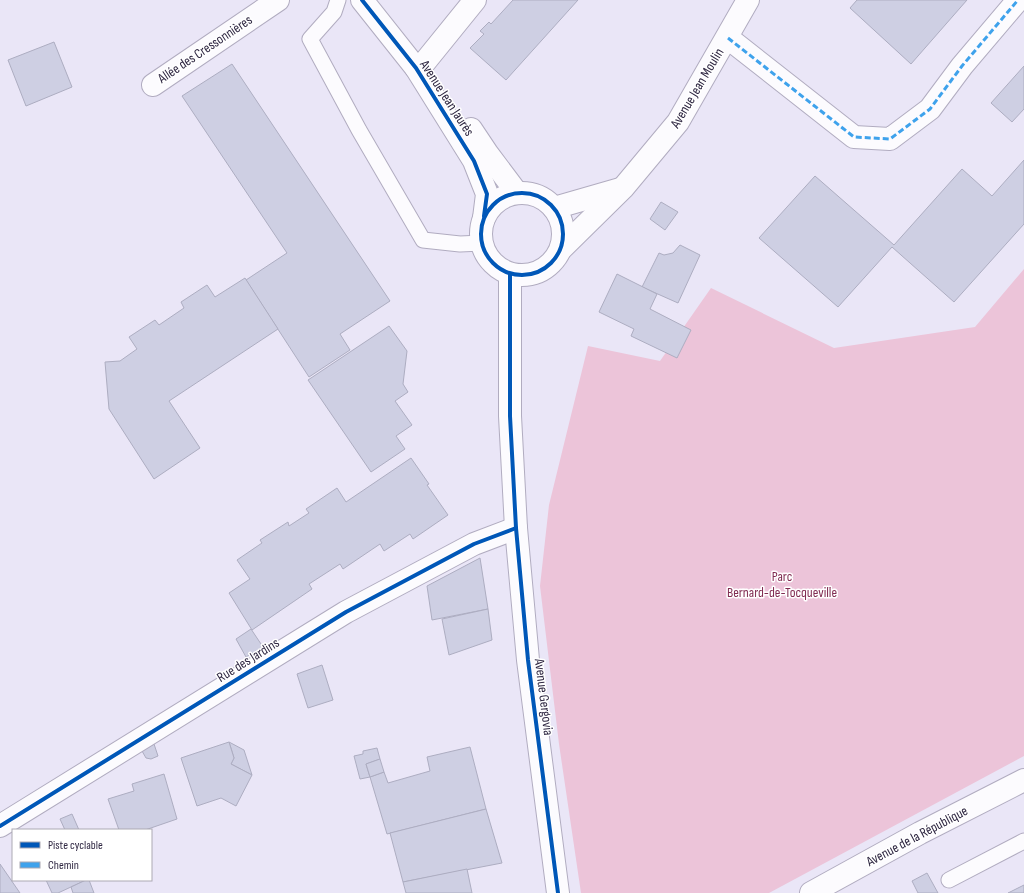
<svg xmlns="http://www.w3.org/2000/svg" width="1024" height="893" viewBox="0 0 1024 893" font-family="'Sofia Sans Condensed',sans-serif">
<rect width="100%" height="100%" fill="#eae6f7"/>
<polygon fill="#ecc4d9" points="1024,269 1024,756 769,893 581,893 559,744 540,586 549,505 588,346 660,361 711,288 834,348 975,327"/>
<g fill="#cecfe3" stroke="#adadc1">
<polygon points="513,0 578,0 506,80 470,48 484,34 480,31 489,22 491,24"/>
<polygon points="857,0 967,0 911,64 850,8"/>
<polygon points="54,42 72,87 26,106 8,60"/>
<polygon points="232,64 390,301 340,334 350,350 309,377 246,280 287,253 182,96"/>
<polygon points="1024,66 1024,109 1012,122 991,103"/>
<polygon points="1024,160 1024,224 954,302 892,247 838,307 759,238 815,176 894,245 962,169 992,196"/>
<polygon points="661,202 678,212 665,230 650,219"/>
<polygon points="680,245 700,255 678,303 642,287 659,253 664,255 673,253"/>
<polygon points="617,274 657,294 650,309 691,330 677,358 631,336 634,329 599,312"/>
<polygon points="245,278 278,329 169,401 200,448 154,479 109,409 105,362 120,361 137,349 129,337 155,320 159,325 184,308 181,302 207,285 215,297"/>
<polygon points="389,326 407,351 403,384 408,392 395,401 412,425 396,436 405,449 371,472 308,380"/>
<polygon points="411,458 429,484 427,485 448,515 413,539 410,534 384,551 380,544 343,569 340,564 309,584 312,589 252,630 229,593 250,579 237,560 262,543 260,540 288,522 289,526 309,513 306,509 337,488 346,502"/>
<polygon points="480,558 488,609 432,620 427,586"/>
<polygon points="488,609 492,640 449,655 442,619"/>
<polygon points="251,629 263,647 246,657 236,639"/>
<polygon points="322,665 333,700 308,708 297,674"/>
<polygon points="229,742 244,750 252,775 231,764 234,758"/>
<polygon points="229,742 234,758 231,764 252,775 236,806 221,798 197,806 181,758"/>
<polygon points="154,744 158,756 151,759 146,758 142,751"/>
<polygon points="470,747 486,809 387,834 370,777 384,772 388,783 430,771 427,757"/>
<polygon points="377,748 380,759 366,764 370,777 360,779 354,756 363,754 363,751"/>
<polygon points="380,759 384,772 370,777 366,764"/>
<polygon points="164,774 177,819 145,830 119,830 108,799 134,791 132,784"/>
<polygon points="486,809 502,863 403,882 390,833"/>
<polygon points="72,814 79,830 64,830 65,830 60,819"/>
<polygon points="0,864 20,893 0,893"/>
<polygon points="467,869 472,893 406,893 403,882"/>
<polygon points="927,873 938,893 918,893 912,881"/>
<polygon points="46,880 86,880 58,893 52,893"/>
<polygon points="86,880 89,880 94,893 73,893 71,887"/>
<polygon points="1024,885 1024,893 1008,893"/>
</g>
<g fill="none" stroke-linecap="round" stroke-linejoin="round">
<g stroke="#b1acc0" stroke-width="17">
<g id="service">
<polyline points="338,0 334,12 310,39 359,130 423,240 460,244 482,243"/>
<polyline points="949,880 1024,841"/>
</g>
</g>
<g stroke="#b1acc0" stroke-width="24">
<g id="minor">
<polyline points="728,38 854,137 890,139 930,109 962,66 1018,0"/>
<polyline points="416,68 424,63 475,0"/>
<polyline points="153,85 278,0"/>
<polyline points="554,208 620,189"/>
<polyline points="561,249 623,188 678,122 748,0"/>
<polyline points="0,826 346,612 474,544 516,528"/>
<polyline points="811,893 920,833 1024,780"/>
</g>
</g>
<g stroke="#b1acc0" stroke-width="24">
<g id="secondary">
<polyline points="362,0 416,68 474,161 487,194 484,218"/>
<polyline points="471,129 487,153 517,193"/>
<circle cx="522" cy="234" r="41"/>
<polyline points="510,274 510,416 516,528 528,660 558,893"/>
</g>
</g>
<use href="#service" stroke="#fcfbfe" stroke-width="15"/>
<use href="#minor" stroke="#fcfbfe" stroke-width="22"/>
<use href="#secondary" stroke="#fcfbfe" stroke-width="22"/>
<polyline stroke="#3ea2ec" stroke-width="3" stroke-dasharray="6 3" stroke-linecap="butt" points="728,38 854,137 890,139 930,109 962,66 1018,0"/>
<g stroke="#fff" stroke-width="6">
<g id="cycleway">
<polyline points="362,0 416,68 474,161 487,194 484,216"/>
<circle cx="522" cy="234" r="41"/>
<polyline points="510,274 510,416 516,528 528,660 558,893"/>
<polyline points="0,826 346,612 474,544 516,528"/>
</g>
</g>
<use href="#cycleway" stroke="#0057b8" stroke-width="4"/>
</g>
<g text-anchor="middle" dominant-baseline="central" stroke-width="3" stroke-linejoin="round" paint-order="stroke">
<g font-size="14" fill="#2f2742" stroke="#fff">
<text transform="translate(205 49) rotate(-34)">Allée des Cressonnières</text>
<text transform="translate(697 88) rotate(-59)">Avenue Jean Moulin</text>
<text transform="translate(447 98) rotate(57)">Avenue Jean Jaurès</text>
<text transform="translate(248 660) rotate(-32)">Rue des Jardins</text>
<text transform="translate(544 697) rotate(83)">Avenue Gergovia</text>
<text transform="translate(917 836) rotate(-28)">Avenue de la République</text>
</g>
<g font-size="14" fill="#802b51" stroke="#fff">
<text x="782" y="576">Parc<tspan x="782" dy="16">Bernard-de-Tocqueville</tspan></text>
</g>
</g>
<rect x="12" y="829" width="140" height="52" fill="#ffffff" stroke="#aca9b3"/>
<rect x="20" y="842" width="20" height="6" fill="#0057b8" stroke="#aca9b3"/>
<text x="48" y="849" font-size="12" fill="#2f2742">Piste cyclable</text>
<rect x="20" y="862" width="20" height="6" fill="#3ea2ec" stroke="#aca9b3"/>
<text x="48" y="869" font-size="12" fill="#2f2742">Chemin</text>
</svg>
